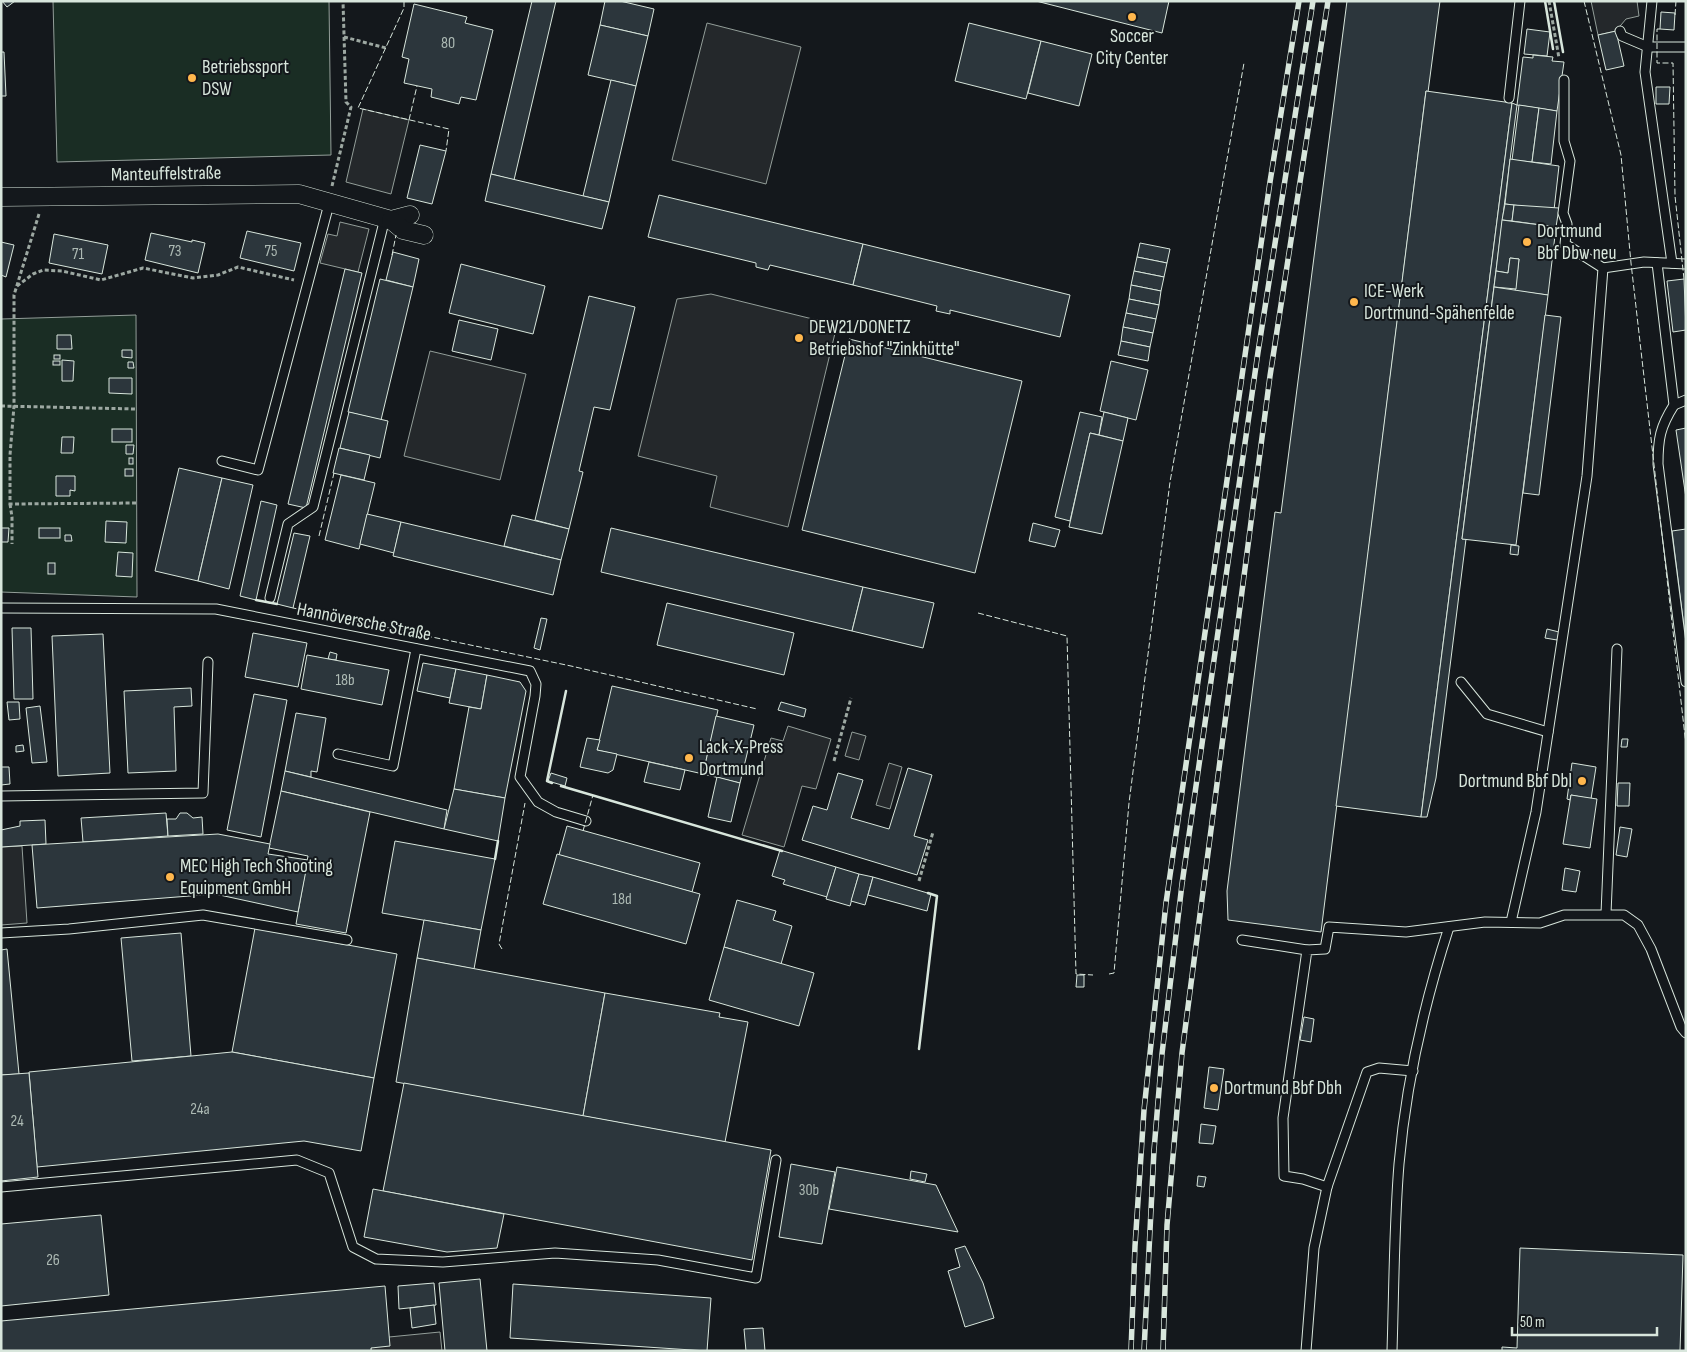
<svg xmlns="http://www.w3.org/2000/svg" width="1687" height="1352" viewBox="0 0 1687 1352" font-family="'Sofia Sans Condensed',sans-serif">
<rect width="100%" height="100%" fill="#14181c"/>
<g fill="#1a2d24" stroke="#939e99">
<polygon points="53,1 329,1 331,155 57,162"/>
<polygon points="136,315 137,597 1,592 1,319"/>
</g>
<g fill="#24282b" stroke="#939e99">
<polygon points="1591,1 1637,1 1639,16 1626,19 1616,31 1598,35"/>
<polygon points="707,23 801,47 766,184 672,160"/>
<polygon points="363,109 409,120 391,194 346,182"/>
<polygon points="340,222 369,229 358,272 320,263 328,234 337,236"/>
<polygon points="711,294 837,325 788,527 710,507 717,476 638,456 677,299"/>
<polygon points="430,351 526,374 500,480 404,456"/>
<polygon points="788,726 831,739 816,789 802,786 784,847 742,835 771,738 783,741"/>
<polygon points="852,732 866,736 859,760 845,756"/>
<polygon points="889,763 902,767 890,809 876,805"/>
<polygon points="22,846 27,923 1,925 1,847"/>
<polygon points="440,1332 442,1351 371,1351 371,1348 389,1337"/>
</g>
<g fill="#2c363c" stroke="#d8e6dc">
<polygon points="2,1 15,1 7,7"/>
<polygon points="532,1 556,1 514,180 491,174"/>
<polygon points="605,1 620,1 654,9 648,36 600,25"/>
<polygon points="1036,1 1169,1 1162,33"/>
<polygon points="1347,1 1440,1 1428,92 1426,91 1321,932 1228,920 1227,891 1275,512 1281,513"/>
<polygon points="414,4 467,17 465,23 493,30 476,100 461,97 459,104 431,97 432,89 404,83 409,59 402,57"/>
<polygon points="1661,12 1675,13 1674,30 1660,29"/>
<polygon points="969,23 1041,41 1026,99 955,81"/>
<polygon points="600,25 648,36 636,86 588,75"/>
<polygon points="1527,29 1550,32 1547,56 1524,54"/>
<polygon points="1616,31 1624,66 1606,70 1598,35"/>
<polygon points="1041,41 1092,54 1079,106 1028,93"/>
<polygon points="1,52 4,52 6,96 1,96"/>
<polygon points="1533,55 1553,57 1552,61 1564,62 1557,111 1517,105 1523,57 1533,58"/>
<polygon points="611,80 636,86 609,202 583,196"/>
<polygon points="1656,87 1670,87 1669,104 1656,104"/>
<polygon points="1426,91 1512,103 1421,817 1336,806"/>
<polygon points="1512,103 1517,105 1462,539 1466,539 1436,778 1427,817 1421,817"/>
<polygon points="1519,105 1539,108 1532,162 1512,160"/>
<polygon points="1539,108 1557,111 1551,164 1532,162"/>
<polygon points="420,145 446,151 432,204 407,198"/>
<polygon points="1510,159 1559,166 1554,210 1505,204"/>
<polygon points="491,174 609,202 602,229 485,201"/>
<polygon points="659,195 863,244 853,285 770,265 768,270 756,267 756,263 648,237"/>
<polygon points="1505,204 1514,205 1512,221 1502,220"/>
<polygon points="1514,205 1559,208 1556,227 1512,221"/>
<polygon points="1502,220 1556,227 1548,295 1515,291 1519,259 1510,258 1508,273 1496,271"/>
<polygon points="247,231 301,243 294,271 240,258"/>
<polygon points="151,233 192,242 192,240 205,243 198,273 145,260"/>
<polygon points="54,234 108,245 102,274 49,263"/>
<polygon points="1,242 14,245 6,277 1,275"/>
<polygon points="1140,243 1170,249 1167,263 1137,257"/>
<polygon points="863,244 1070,295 1060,337 950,310 950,314 936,311 937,306 853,285"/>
<polygon points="393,252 419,259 413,287 386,280"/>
<polygon points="1137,257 1167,263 1164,277 1134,271"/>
<polygon points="1510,258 1519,259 1516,289 1494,287 1496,271 1508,273"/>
<polygon points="461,264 545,286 533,334 449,313"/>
<polygon points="345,269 362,273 306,508 288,504"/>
<polygon points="1134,271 1164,277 1161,291 1131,285"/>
<polygon points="380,279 413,287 381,420 348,412"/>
<polygon points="1684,279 1686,330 1673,332 1667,281"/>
<polygon points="1131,285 1161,291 1159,305 1129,299"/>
<polygon points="1494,287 1548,295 1516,545 1462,539"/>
<polygon points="589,296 635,307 610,410 594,407 579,471 583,472 569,529 535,520"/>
<polygon points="1129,299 1159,305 1156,319 1126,313"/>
<polygon points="1126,313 1156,319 1153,333 1123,327"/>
<polygon points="1545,315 1561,317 1539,495 1523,493"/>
<polygon points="459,320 498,329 491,360 452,351"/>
<polygon points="1123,327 1153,333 1150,347 1121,341"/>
<polygon points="57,335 71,335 72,349 57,349"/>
<polygon points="849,339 1022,381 975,573 802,530"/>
<polygon points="1121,341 1150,347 1148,361 1118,355"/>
<polygon points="122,350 132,350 132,358 122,357"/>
<rect x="54" y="355" width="6" height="4"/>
<polygon points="62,360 74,361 73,381 62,381"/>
<rect x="53" y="361" width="7" height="4"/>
<polygon points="1111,361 1148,370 1136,420 1100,411"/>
<polygon points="128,362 133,362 134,368 128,368"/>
<polygon points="109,378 132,378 132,394 109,393"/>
<polygon points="349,412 388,421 380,458 340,448"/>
<polygon points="1080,412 1102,417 1099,435 1090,433 1070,521 1055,517"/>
<polygon points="1104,412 1128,418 1123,441 1099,435"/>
<polygon points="1686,428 1686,498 1676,430"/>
<rect x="112" y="429" width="20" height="13"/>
<polygon points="1090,433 1123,441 1102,534 1069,527"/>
<polygon points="62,437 74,437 73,453 61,453"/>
<polygon points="126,445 134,445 133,454 126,454"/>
<polygon points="339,448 370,455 364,480 333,473"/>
<rect x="129" y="458" width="4" height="6"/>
<polygon points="179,468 222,478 198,581 155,571"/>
<rect x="125" y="469" width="8" height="7"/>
<polygon points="341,475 375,483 359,549 325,540"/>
<polygon points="56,476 75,476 75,491 70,490 70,496 56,496"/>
<polygon points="222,478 253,485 229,589 198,581"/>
<polygon points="261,501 277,505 256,600 240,596"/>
<polygon points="367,514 401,522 394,553 360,544"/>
<polygon points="512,515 569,529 561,560 504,546"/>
<polygon points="106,521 127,522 126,543 105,542"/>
<polygon points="401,522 561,560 553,595 393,556"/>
<polygon points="1033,523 1060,530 1055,547 1029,541"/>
<polygon points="1,528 9,528 8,542 1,542"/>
<rect x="39" y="528" width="21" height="10"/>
<polygon points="611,528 863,587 852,631 601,572"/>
<polygon points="1686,529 1686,643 1672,531"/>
<polygon points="294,533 310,536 293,608 277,604"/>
<polygon points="65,535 71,535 72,541 65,541"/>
<polygon points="1511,545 1519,546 1518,555 1510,554"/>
<polygon points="118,552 133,553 132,577 116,576"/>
<rect x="48" y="563" width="7" height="11"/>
<polygon points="863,587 934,603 923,648 852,631"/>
<polygon points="667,603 794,633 784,675 657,645"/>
<polygon points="541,618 547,619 540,650 534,648"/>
<polygon points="12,628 31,628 33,699 14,699"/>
<polygon points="1547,629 1559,632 1557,640 1545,638"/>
<polygon points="253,633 307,643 298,687 245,677"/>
<polygon points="103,634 110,773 58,776 52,636"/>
<polygon points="330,652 337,654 336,660 328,659"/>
<polygon points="307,655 389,670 382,705 301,689"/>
<polygon points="423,663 456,669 450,698 417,691"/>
<polygon points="456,669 487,675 481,709 449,703"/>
<polygon points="487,675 520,682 526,691 505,798 454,789 469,707 481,709"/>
<polygon points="612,686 718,710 703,774 597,750"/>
<polygon points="191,688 192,706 174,707 176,771 128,773 124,691"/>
<polygon points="254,694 287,700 261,837 227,830"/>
<polygon points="7,702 19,702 20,719 9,720"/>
<polygon points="781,702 806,709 804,717 778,710"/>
<polygon points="40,706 47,762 32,763 26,708"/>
<polygon points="296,713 326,718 317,772 311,771 311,777 285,771"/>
<polygon points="716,716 754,725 740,783 703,774"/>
<polygon points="587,738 600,740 597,750 617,754 613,770 608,773 580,767"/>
<polygon points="1622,739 1628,739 1627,747 1621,747"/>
<polygon points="23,745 24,751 16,752 16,746"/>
<polygon points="649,762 685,770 680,790 644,782"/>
<polygon points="1572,763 1596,767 1591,799 1571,795 1570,800 1567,799"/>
<polygon points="1,767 9,767 10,784 1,785"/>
<polygon points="908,768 932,775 914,836 928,840 917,875 802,840 813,806 827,810 838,773 863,780 851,818 889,829"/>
<polygon points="285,771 447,810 444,829 281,791"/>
<polygon points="551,773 567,778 565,786 548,781"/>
<polygon points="717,777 740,783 731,822 708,817"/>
<polygon points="1618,783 1630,783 1629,806 1617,806"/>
<polygon points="454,789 505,798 498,841 444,829"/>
<polygon points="281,791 370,812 346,933 296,924 308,856 269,848"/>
<polygon points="1571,795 1597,799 1590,848 1563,844"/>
<polygon points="166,813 168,836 83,842 81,818"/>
<polygon points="180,813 187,813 193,818 202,817 203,834 168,836 167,819 176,819"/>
<polygon points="45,820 46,844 1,847 1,830 20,826 20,821"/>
<polygon points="567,826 700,863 692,892 559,855"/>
<polygon points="1620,827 1632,829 1627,857 1616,855"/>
<polygon points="218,834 270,844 268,854 308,860 298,912 215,894 37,908 32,845"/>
<polygon points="395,841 495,859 481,930 382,913"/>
<polygon points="780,850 836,867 827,897 783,884 785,880 772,876"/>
<polygon points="557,854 700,894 686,944 543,904"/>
<polygon points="836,867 859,874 850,906 826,899"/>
<polygon points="1565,868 1580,871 1576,892 1562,890"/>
<polygon points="859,874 873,877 865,905 851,901"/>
<polygon points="873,877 931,894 927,911 868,895"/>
<polygon points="737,900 776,911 773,920 792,926 781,964 724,947"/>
<polygon points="424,920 481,930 474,969 417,958"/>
<polygon points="255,928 397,954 374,1078 232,1052"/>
<polygon points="181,933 191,1056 132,1061 121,938"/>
<polygon points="724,947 814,973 799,1026 709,1000"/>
<polygon points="7,949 19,1074 1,1075 1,950"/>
<polygon points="417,958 605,993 583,1116 396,1082"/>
<polygon points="1077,975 1084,975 1084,987 1076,987"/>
<polygon points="605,993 720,1013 719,1017 748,1022 725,1142 583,1116"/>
<polygon points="1304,1017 1314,1019 1311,1042 1300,1040"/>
<polygon points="232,1052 374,1078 361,1151 304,1141 37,1167 29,1072"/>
<polygon points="1209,1067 1224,1069 1218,1110 1204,1108"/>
<polygon points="29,1073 38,1177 1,1181 1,1075"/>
<polygon points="404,1083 771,1150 752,1260 383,1191"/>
<polygon points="1201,1124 1216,1126 1213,1144 1199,1143"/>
<polygon points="791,1164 835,1172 822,1244 779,1237"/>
<polygon points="837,1167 936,1185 958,1232 829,1209"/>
<polygon points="911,1171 927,1174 925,1182 910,1179"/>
<polygon points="1198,1176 1206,1177 1204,1187 1197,1186"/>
<polygon points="373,1189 504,1214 497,1248 447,1252 364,1237"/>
<polygon points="101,1215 109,1295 1,1306 1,1224"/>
<polygon points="965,1246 983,1283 994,1318 965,1327 948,1271 960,1267 955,1249"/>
<polygon points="1520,1248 1683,1255 1680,1351 1502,1351 1502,1347 1517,1348"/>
<polygon points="480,1279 487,1351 445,1351 439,1283"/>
<polygon points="434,1283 436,1305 399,1309 398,1286"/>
<polygon points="513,1284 711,1298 707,1351 510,1338"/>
<polygon points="385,1286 390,1346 371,1348 371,1351 1,1351 1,1321"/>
<polygon points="434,1305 436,1324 412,1328 410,1308"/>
<polygon points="763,1328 765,1351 746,1351 744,1329"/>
</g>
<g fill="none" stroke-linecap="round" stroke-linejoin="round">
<g stroke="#d8e6dc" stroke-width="11">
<g id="service">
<polyline points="1652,1 1645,72 1672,263"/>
<polyline points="1620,31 1622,36 1648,47 1686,47"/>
<polyline points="1509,98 1520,1"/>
<path d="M1657 263 1674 405C1660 427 1658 439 1658 464L1686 682"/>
<polyline points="1603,268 1644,262 1686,264"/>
<polyline points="1674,405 1686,400"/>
<polyline points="222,461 258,470 329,204"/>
<polyline points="270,598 288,524 313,507 385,218"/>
<polyline points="1,608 216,609 530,671 536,684 535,696 520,777 538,802 556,812 586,821"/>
<polyline points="1461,682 1487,714 1548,732"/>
<polyline points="338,754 393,766 416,649"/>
<polyline points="1,796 203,793 208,662"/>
<polyline points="1606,914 1617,649"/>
<polyline points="1511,922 1536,812 1587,476 1603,268 1565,244 1567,224 1563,213 1570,161 1564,141 1564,80"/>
<polyline points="1,933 69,929 203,915 347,940"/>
<polyline points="1242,940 1307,950"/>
<polyline points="1,1187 297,1160 329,1173 353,1247 376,1259 443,1262 555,1253 658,1260 756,1278 776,1160"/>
<polyline points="1327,1187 1303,1179 1284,1176 1283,1118 1307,950 1325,949 1329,927 1406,932 1485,922 1540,923 1564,915 1624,915 1638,925 1651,949 1681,1027 1686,1033"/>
<polyline points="1306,1351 1314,1248 1327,1187 1367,1072 1379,1068 1413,1071"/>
<path d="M1392 1351C1394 1289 1394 1226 1399 1164 1406 1084 1424 1004 1449 927"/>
</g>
</g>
<g stroke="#d8e6dc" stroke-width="19">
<g id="minor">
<polyline points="1,197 299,194 391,220 410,215"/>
<polyline points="391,220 403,230 424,235"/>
</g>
</g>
<g stroke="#9da8a2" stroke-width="3" stroke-dasharray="4 2.5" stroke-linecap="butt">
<polyline points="1549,1 1559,58"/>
<polyline points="344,37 386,48"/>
<polyline points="332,186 351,107 346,102 343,1"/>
<polyline points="39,214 14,295 14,406 10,455 10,504 136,503"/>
<polyline points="17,286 33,274 43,270 62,271 101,280 143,268 193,278 218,275 238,267 294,280"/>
<polyline points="1,406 135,409"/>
<polyline points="10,504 12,517 12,544"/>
<polyline points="834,761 851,698"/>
<polyline points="919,881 933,832"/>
</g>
<use href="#service" stroke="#14181c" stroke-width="9"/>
<use href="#minor" stroke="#14181c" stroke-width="18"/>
<g stroke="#d8e6dc" stroke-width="5.5">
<g id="rail">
<polyline points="1131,1351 1135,1246 1144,1110 1166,903 1270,182 1299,1"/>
<polyline points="1144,1351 1154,1150 1162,1054 1182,884 1258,352 1313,1"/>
<polyline points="1163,1351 1167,1225 1182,1053 1270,376 1328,1"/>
</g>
</g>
<use href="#rail" stroke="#14181c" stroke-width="4" stroke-dasharray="11" stroke-linecap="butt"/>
<g stroke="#d8e6dc" stroke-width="1" stroke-dasharray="6 2.5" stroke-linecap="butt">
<polyline points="404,1 404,8 358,108 449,129 446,151"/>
<polyline points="1584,1 1621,155 1631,263 1686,745"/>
<polyline points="1675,15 1676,1"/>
<polyline points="1660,29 1657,29 1657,63 1673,63 1675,196 1684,279"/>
<polyline points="409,120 417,86"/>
<polyline points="392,255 396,235"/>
<polyline points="319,536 334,473"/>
<polyline points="293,608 571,666 757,709"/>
<polyline points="978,613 1067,636 1076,974 1093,975"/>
<polyline points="583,831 593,795"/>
<polyline points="502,949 499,944 525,803"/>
<polyline points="1109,974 1114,973 1129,803 1170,482 1244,63"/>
</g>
<g stroke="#d8e6dc" stroke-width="2.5">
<polyline points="1545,1 1553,49"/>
<polyline points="1554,1 1563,52"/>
<polyline points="256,600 277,604"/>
<polyline points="552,783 547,781 566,691"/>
<polyline points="561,786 782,851"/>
<polyline points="495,859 498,841"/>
<polyline points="919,1049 937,896 928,893"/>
</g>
</g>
<g fill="#ffb74d" stroke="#14181c" stroke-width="2">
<circle cx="1132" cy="17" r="5"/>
<circle cx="192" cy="78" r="5"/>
<circle cx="1527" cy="242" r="5"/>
<circle cx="1354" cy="302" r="5"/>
<circle cx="799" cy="338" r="5"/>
<circle cx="689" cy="758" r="5"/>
<circle cx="1582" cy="781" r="5"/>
<circle cx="170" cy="877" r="5"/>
<circle cx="1214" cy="1088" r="5"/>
</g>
<g text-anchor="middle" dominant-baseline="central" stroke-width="4" stroke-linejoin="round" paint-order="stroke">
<g font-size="16" fill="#adbab4">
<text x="448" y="43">80</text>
<text x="175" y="251">73</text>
<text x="271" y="251">75</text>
<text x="78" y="254">71</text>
<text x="345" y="680">18b</text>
<text x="622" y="899">18d</text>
<text x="200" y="1109">24a</text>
<text x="17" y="1121">24</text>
<text x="809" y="1190">30b</text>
<text x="53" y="1260">26</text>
</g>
<g font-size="19" fill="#d8e6dc" stroke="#14181c" text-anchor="start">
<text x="1132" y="36" text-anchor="middle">Soccer<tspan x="1132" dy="22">City Center</tspan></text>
<text x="202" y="67">Betriebssport<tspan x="202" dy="22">DSW</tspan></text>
<text x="1537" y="231">Dortmund<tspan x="1537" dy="22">Bbf Dbw neu</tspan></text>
<text x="1364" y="291">ICE-Werk<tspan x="1364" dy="22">Dortmund-Spähenfelde</tspan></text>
<text x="809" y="327">DEW21/DONETZ<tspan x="809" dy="22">Betriebshof "Zinkhütte"</tspan></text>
<text x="699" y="747">Lack-X-Press<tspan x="699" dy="22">Dortmund</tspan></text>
<text x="1572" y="781" text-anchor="end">Dortmund Bbf Dbl</text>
<text x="180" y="866">MEC High Tech Shooting<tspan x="180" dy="22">Equipment GmbH</tspan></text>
<text x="1224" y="1088">Dortmund Bbf Dbh</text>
</g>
<g font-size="19" fill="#d8e6dc" stroke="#14181c">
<text transform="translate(166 174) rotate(-1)">Manteuffelstraße</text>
<text transform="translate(364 622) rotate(11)">Hannöversche Straße</text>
</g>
</g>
<rect width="1687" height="1352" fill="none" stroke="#d8e6dc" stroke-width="5"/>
<path d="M1512 1327v8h145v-8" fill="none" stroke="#d8e6dc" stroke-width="2.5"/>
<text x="1520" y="1327" font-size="15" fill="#d8e6dc" stroke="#14181c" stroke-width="4" paint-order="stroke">50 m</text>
</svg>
